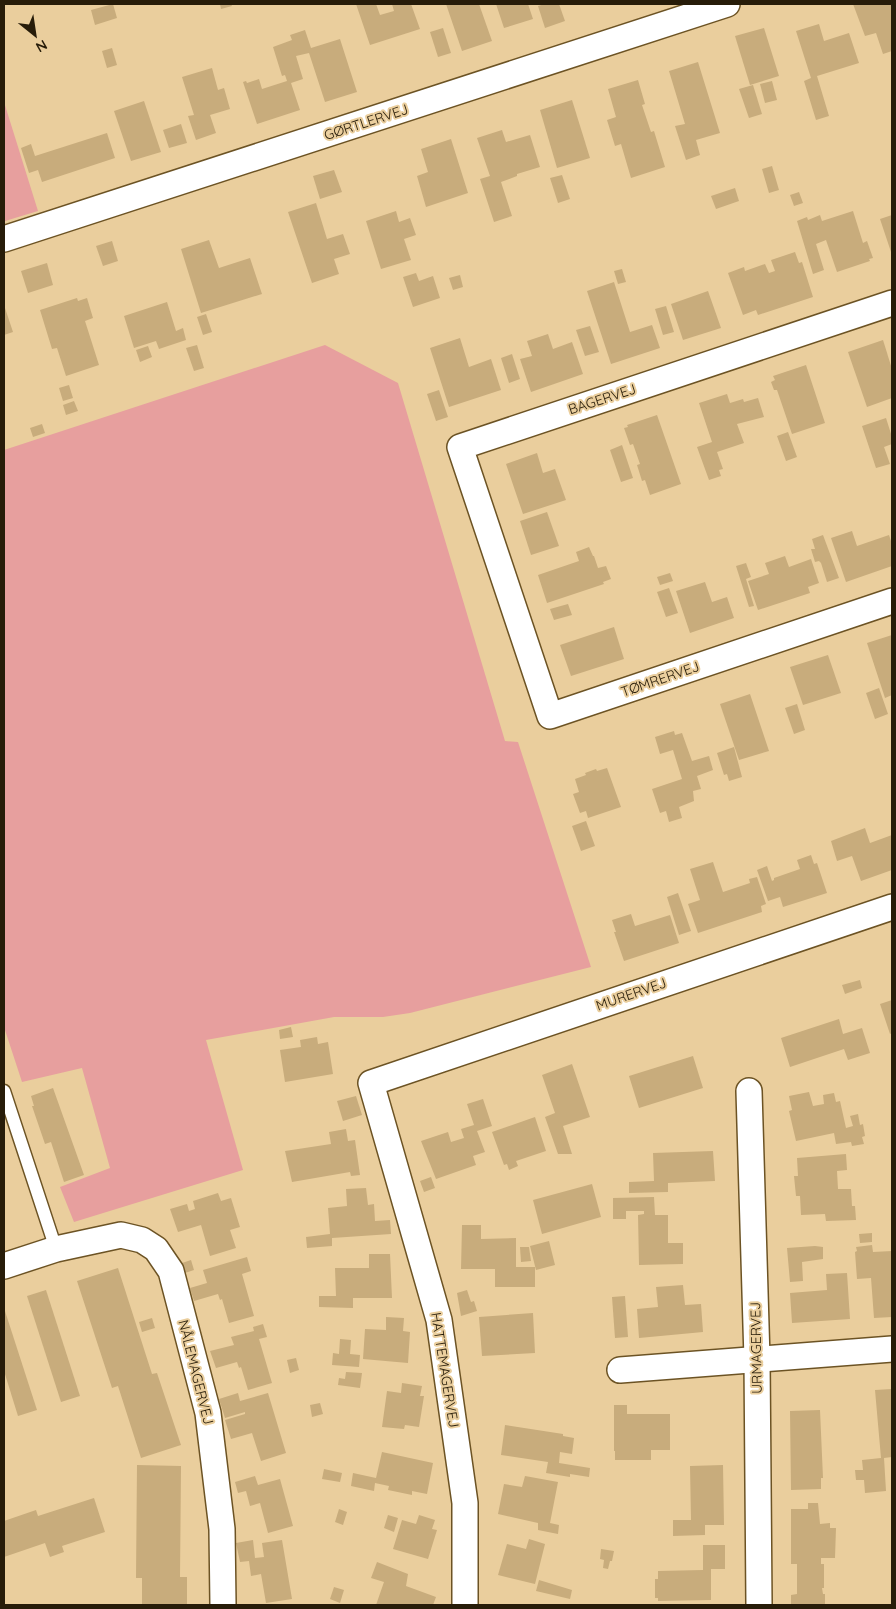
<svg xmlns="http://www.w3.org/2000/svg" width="896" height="1609" viewBox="0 0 896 1609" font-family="Quicksand,sans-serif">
<rect width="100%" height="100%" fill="#eace9d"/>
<g fill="#e79f9e">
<polygon points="4,102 38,211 5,221 4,219"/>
<polygon points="325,345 398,383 505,741 518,742 591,967 410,1013 383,1017 334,1017 206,1040 243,1170 74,1222 60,1187 110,1168 82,1068 22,1082 4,1027 4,450"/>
</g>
<g fill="#c8ac7c">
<polygon points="113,4 117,18 95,25 91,10"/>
<polygon points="220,4 231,4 232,6 221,9"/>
<polygon points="356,4 376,4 380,15 394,11 392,4 411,4 420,29 370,45"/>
<polygon points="446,4 479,4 492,41 462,51"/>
<polygon points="496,4 528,4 533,19 504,28"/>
<polygon points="545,4 559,4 565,21 545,28 538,6"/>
<polygon points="853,4 892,4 892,51 883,54 876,33 865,36"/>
<polygon points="819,24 824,41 849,33 859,63 817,76 829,116 816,120 804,81 811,78 796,31"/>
<polygon points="443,28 451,53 438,57 430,32"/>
<polygon points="764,28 779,76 750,85 735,36"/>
<polygon points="305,30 311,48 340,39 357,92 325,102 309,53 296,56 303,79 291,83 300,110 257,124 243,82 246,81 247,83 259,79 262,89 287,81 285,75 282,76 273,47 292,40 290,35"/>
<polygon points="112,48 117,65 107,68 102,51"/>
<polygon points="698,62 720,133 696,140 700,155 686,160 675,126 685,124 669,71"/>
<polygon points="212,68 218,90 224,88 230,109 210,115 216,133 196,140 188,116 194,115 182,77"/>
<polygon points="638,80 645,104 642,105 651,132 654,131 665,167 631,178 621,144 615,146 607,120 616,117 608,89"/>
<polygon points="772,81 777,100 765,103 760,84"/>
<polygon points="753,85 762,114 749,118 739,89"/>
<polygon points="572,100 590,158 557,168 540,110"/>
<polygon points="144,101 161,152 131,161 114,111"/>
<polygon points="181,124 187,143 169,148 163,130"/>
<polygon points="502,130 506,142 530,135 540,167 517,174 517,176 501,182 512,216 494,222 480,179 490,176 477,138"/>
<polygon points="107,133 115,158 42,182 38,170 29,173 21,148 31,144 35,156"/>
<polygon points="451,139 468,193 426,207 417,176 428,172 421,149"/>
<polygon points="772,166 779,190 769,193 762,169"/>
<polygon points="334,170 342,192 320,199 313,176"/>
<polygon points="562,175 570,199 558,203 550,178"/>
<polygon points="735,188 739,201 716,209 711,196"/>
<polygon points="799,192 803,203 794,206 790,195"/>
<polygon points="316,203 327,239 343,234 350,254 334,259 339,274 312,283 288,212"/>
<polygon points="396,211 399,222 410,218 416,235 404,239 411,260 381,269 366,221"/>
<polygon points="853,211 863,243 867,241 873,258 869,259 870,261 837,272 826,240 816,244 824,270 813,274 797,221 807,217 808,220 820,215 822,221"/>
<polygon points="892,215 892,255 880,219"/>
<polygon points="209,240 219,268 250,258 262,294 201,313 181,249"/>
<polygon points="112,241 118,261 103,266 96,246"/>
<polygon points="795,252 799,263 802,262 813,297 758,315 756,310 743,315 728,273 744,267 745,271 765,264 769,273 775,271 771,260"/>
<polygon points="47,263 53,285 28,293 21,271"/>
<polygon points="622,269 626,282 618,284 614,271"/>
<polygon points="416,273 419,281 433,276 440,298 413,307 403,277"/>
<polygon points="460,275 463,287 453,290 449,278"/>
<polygon points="614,282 630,332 652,325 660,348 611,364 587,291"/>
<polygon points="708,291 721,328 683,340 671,304"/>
<polygon points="77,298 78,301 87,298 93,318 85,321 99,365 66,376 57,348 52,349 40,310"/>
<polygon points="167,302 176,331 183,328 186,340 159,349 156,341 134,348 124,316"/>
<polygon points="4,305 13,332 4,335"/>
<polygon points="666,306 674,332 663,335 655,309"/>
<polygon points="206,314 212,332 203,335 197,317"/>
<polygon points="590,326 599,352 585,356 576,330"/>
<polygon points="548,334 553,349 572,342 583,374 531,392 520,359 532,356 527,341"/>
<polygon points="460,338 469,367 491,359 501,390 449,407 430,348"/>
<polygon points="883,340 892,369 892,398 867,407 848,352"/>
<polygon points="197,345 204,368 194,371 186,348"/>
<polygon points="148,346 152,357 140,362 136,350"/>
<polygon points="512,354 520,379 509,383 501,358"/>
<polygon points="806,365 825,423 792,434 777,390 774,390 771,382 775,380 773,376"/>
<polygon points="69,385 73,398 63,401 59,388"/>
<polygon points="439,390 448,417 436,421 427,394"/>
<polygon points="727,394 730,403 743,399 744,402 758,398 764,417 737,424 744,443 717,452 723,469 719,470 721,476 709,480 697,447 712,442 699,403"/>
<polygon points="74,401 78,411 66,415 63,405"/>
<polygon points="657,415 681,484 650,495 645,480 642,481 637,465 640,464 633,444 630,445 624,428 628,427 627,425"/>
<polygon points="886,418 892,437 892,444 884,447 890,464 876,468 862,426"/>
<polygon points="42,424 45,433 33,437 30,428"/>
<polygon points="788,432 797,457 786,461 777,436"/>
<polygon points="622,445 633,478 621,482 610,450"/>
<polygon points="537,453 543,473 555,469 566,500 523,514 506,464"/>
<polygon points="547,512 559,546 531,555 520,521"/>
<polygon points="852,531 857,546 889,535 892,544 892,566 846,582 831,538"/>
<polygon points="823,535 839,578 827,582 821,563 819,561 815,562 811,549 815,549 812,539"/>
<polygon points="589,547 593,556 594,556 598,568 606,566 611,579 603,582 604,584 547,603 538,575 579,561 576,552"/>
<polygon points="785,556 789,567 811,559 819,583 808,587 810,593 758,610 748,581 769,574 765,563"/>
<polygon points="746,563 751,577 746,579 754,606 749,607 736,566"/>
<polygon points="670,573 673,581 660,585 657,577"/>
<polygon points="705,582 712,602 727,597 734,618 690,633 676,591"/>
<polygon points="669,588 678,613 666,617 657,592"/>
<polygon points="568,604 572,615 554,620 550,609"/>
<polygon points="614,627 624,659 571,676 560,645"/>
<polygon points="892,635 892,695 885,698 867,643"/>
<polygon points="828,655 841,693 803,705 790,667"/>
<polygon points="879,688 888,714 875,719 866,693"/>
<polygon points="750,694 769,751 739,760 720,704"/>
<polygon points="797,704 805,730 794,734 785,708"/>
<polygon points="674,731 675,735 682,733 692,761 709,756 713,770 697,776 701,789 693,791 694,801 679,807 682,818 669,822 666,811 660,813 652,789 682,779 673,750 660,754 655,737"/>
<polygon points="734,747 742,777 729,781 727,774 724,775 717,753"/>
<polygon points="607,768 621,807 588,818 586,811 580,813 573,794 579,792 575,779 586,775 585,773 596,769 597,771"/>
<polygon points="586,821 595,846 581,851 572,826"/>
<polygon points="865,828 870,843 892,835 892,870 861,881 852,856 837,861 831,841"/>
<polygon points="811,855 814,864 817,863 827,893 783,907 780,897 768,901 757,870 767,866 772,881 774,880 774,878 800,869 797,860"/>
<polygon points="713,862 723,892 750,883 749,879 757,877 766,904 761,906 762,912 698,933 688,904 700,900 690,869"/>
<polygon points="678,893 691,931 679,935 667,897"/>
<polygon points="631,914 635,926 670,915 679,943 624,961 614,932 616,932 612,920"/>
<polygon points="860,980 862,988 845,994 842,985"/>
<polygon points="892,1000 892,1033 890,1034 880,1004"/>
<polygon points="839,1019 843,1034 862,1028 870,1053 848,1060 844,1049 790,1067 781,1038"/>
<polygon points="291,1027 293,1037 280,1039 279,1030"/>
<polygon points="317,1037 318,1044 328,1042 333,1074 285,1082 280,1050 301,1047 300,1040"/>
<polygon points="693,1056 703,1088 639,1108 629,1076"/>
<polygon points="572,1064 590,1117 563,1126 572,1154 558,1154 545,1117 555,1113 542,1075"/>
<polygon points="53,1088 84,1175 64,1182 51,1142 45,1144 32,1106 34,1106 31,1096"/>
<polygon points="809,1092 813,1106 824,1104 823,1095 834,1093 836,1102 840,1101 846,1128 853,1126 850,1116 858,1114 860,1125 863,1124 865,1136 862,1137 864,1144 852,1146 851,1142 836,1144 834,1133 796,1141 789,1111 792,1110 789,1096"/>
<polygon points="356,1096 362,1115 343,1121 337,1101"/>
<polygon points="483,1099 492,1126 477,1131 485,1152 473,1156 476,1165 436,1179 421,1141 448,1132 451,1142 464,1138 461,1129 474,1125 467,1104"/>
<polygon points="535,1117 546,1151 516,1161 518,1166 509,1170 507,1164 504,1165 492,1132"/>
<polygon points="346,1129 348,1141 355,1140 360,1175 351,1176 350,1172 292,1182 285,1151 331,1144 329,1132"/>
<polygon points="713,1151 715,1181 668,1183 668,1192 629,1193 629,1182 654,1181 653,1153"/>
<polygon points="846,1154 847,1170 837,1171 838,1189 851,1189 852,1206 855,1206 856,1220 826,1221 825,1214 801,1215 800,1196 796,1196 794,1176 798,1176 797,1158"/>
<polygon points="431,1177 435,1188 424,1192 420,1181"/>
<polygon points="592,1184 601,1217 542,1234 533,1200"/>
<polygon points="366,1188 368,1205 374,1204 375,1221 390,1220 391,1234 332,1238 332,1246 307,1248 306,1237 330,1234 328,1208 347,1206 346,1189"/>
<polygon points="218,1193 221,1201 231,1198 240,1227 230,1230 236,1248 210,1256 201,1225 178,1232 170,1209 187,1204 189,1211 195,1209 193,1201"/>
<polygon points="654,1197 655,1215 668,1215 668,1243 683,1243 683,1264 639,1265 638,1215 644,1214 644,1211 626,1211 626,1219 613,1219 613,1198"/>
<polygon points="462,1225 481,1225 481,1239 516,1238 516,1267 535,1267 535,1287 495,1287 495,1269 461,1269"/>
<polygon points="872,1233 872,1242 860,1243 859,1234"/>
<polygon points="549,1241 555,1265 536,1270 530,1246"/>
<polygon points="872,1245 873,1252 892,1251 892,1317 874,1318 871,1278 857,1279 855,1252 857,1251 856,1247"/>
<polygon points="815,1246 823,1247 823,1259 802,1262 803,1281 790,1282 787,1248"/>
<polygon points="520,1247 529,1247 531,1261 521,1262"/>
<polygon points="369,1254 390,1254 392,1298 353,1298 353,1308 319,1307 319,1296 336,1296 335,1268 369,1268"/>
<polygon points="247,1257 251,1271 242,1274 254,1316 229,1323 222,1299 220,1300 218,1294 194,1301 190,1288 207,1283 203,1270"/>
<polygon points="191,1260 194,1270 182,1274 179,1264"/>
<polygon points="118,1268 152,1374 157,1373 181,1445 141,1458 118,1386 112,1388 77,1281"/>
<polygon points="847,1273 850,1319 792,1323 790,1293 827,1290 826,1274"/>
<polygon points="683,1285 685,1305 701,1304 703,1332 639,1338 637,1309 658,1307 656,1287"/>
<polygon points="46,1290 80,1396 61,1402 27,1296"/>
<polygon points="467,1290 471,1302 474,1301 477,1311 461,1316 457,1293"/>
<polygon points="625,1296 628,1337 615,1338 612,1297"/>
<polygon points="4,1308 37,1410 18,1416 4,1371"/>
<polygon points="533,1313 535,1353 482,1356 479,1317"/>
<polygon points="386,1317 404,1318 403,1331 410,1332 408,1363 363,1359 365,1329 386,1330"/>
<polygon points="152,1318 155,1328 142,1332 139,1322"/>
<polygon points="263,1324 267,1337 259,1339 272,1383 248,1390 241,1367 239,1368 237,1362 216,1368 210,1351 234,1345 231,1337 254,1331 253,1327"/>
<polygon points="340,1339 351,1340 350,1354 360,1355 359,1367 332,1365 333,1353 339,1354"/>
<polygon points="296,1358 299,1370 290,1373 287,1360"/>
<polygon points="346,1372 362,1373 360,1388 338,1385 339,1378 345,1379"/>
<polygon points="402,1383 422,1386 420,1396 424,1396 419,1427 405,1425 404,1429 382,1427 387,1391 401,1393"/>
<polygon points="892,1389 892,1457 884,1458 886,1491 865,1493 864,1480 856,1480 855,1470 863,1470 862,1460 881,1458 875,1390"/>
<polygon points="238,1393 240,1401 268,1393 286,1453 261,1461 252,1433 231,1439 225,1420 245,1414 245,1412 225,1418 219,1399"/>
<polygon points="320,1403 323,1414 312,1417 310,1405"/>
<polygon points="614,1405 627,1405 627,1414 670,1414 670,1450 651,1450 651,1460 615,1460 615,1451 614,1451"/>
<polygon points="820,1410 823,1478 821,1478 821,1489 791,1490 790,1411"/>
<polygon points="505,1425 563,1434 563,1436 574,1438 572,1454 560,1452 559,1463 590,1468 589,1477 570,1474 570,1477 546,1473 548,1462 501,1455"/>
<polygon points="382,1452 433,1463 427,1494 412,1491 412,1495 388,1490 389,1486 375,1483 374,1491 351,1486 353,1473 376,1478"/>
<polygon points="137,1465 181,1466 180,1577 187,1577 187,1605 142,1605 142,1578 136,1578"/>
<polygon points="723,1465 724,1525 705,1525 705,1535 673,1536 673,1520 691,1520 690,1466"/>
<polygon points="324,1469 342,1473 340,1482 322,1479"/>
<polygon points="255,1476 258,1485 280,1479 293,1526 268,1533 260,1503 250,1506 246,1491 238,1493 235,1482"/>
<polygon points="525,1476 558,1482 550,1523 559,1525 558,1534 538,1530 538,1523 498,1514 504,1484 522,1487"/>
<polygon points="94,1498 105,1532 62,1546 64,1552 50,1557 45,1543 4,1557 4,1521 36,1510 38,1516"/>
<polygon points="808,1503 818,1503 820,1524 830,1523 830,1528 836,1528 835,1558 821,1558 821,1564 824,1564 824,1588 822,1588 823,1594 825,1594 825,1605 791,1605 791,1595 797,1594 797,1564 791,1564 791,1509 808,1509"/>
<polygon points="339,1509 347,1512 343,1525 335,1522"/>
<polygon points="388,1515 398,1518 394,1532 384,1528"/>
<polygon points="419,1515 435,1520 432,1529 437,1530 428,1559 393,1549 402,1520 416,1524"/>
<polygon points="529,1539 545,1544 535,1584 498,1575 507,1544 526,1549"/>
<polygon points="253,1540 255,1558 264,1557 262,1543 282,1540 292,1599 266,1603 261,1574 251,1576 249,1561 240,1562 236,1543"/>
<polygon points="703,1545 725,1545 725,1569 711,1569 711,1600 658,1601 658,1598 655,1598 655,1579 658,1579 658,1571 703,1570"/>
<polygon points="601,1549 614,1551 612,1561 610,1561 608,1569 603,1568 604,1560 600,1559"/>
<polygon points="377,1562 408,1574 406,1586 436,1597 433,1605 376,1605 384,1582 371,1578"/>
<polygon points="539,1580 572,1590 570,1599 536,1591"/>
<polygon points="334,1587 344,1590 340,1603 330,1599"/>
</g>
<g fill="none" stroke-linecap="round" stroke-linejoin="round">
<g stroke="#6c5324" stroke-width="15">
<polyline id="lane" points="4,1091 56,1249"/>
</g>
<g stroke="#6c5324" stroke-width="28">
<g id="street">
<polyline points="4,239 727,4"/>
<polyline points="892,303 460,447 550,716 892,601"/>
<polyline points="749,1091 757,1359 759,1605"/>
<polyline points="4,1266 56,1249 121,1235 142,1240 156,1249 171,1271 208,1413 222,1529 223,1605"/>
<polyline points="620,1370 892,1349"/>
<polyline points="465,1605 465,1503 439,1320 371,1083 892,907"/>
</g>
</g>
<use href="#lane" stroke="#fff" stroke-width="12"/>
<use href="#street" stroke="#fff" stroke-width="25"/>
</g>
<g text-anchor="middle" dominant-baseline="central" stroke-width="4" stroke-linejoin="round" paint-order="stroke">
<g font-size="14" fill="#271c09" stroke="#eace9d">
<text transform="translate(366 122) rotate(-18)">GØRTLERVEJ</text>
<text transform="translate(602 399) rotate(-18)">BAGERVEJ</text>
<text transform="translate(660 679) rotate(-19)">TØMRERVEJ</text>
<text transform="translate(631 994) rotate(-19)">MURERVEJ</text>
<text transform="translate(756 1348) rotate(-91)">URMAGERVEJ</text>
<text transform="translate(445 1370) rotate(81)">HATTEMAGERVEJ</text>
<text transform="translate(196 1372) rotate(76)">NÅLEMAGERVEJ</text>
</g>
</g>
<rect width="896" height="1609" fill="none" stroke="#271c09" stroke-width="10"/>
<g transform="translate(35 35) rotate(150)" stroke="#eace9d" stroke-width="4" paint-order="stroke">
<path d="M0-4L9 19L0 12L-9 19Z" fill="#271c09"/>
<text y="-8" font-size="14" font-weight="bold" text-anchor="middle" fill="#271c09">N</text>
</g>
</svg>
